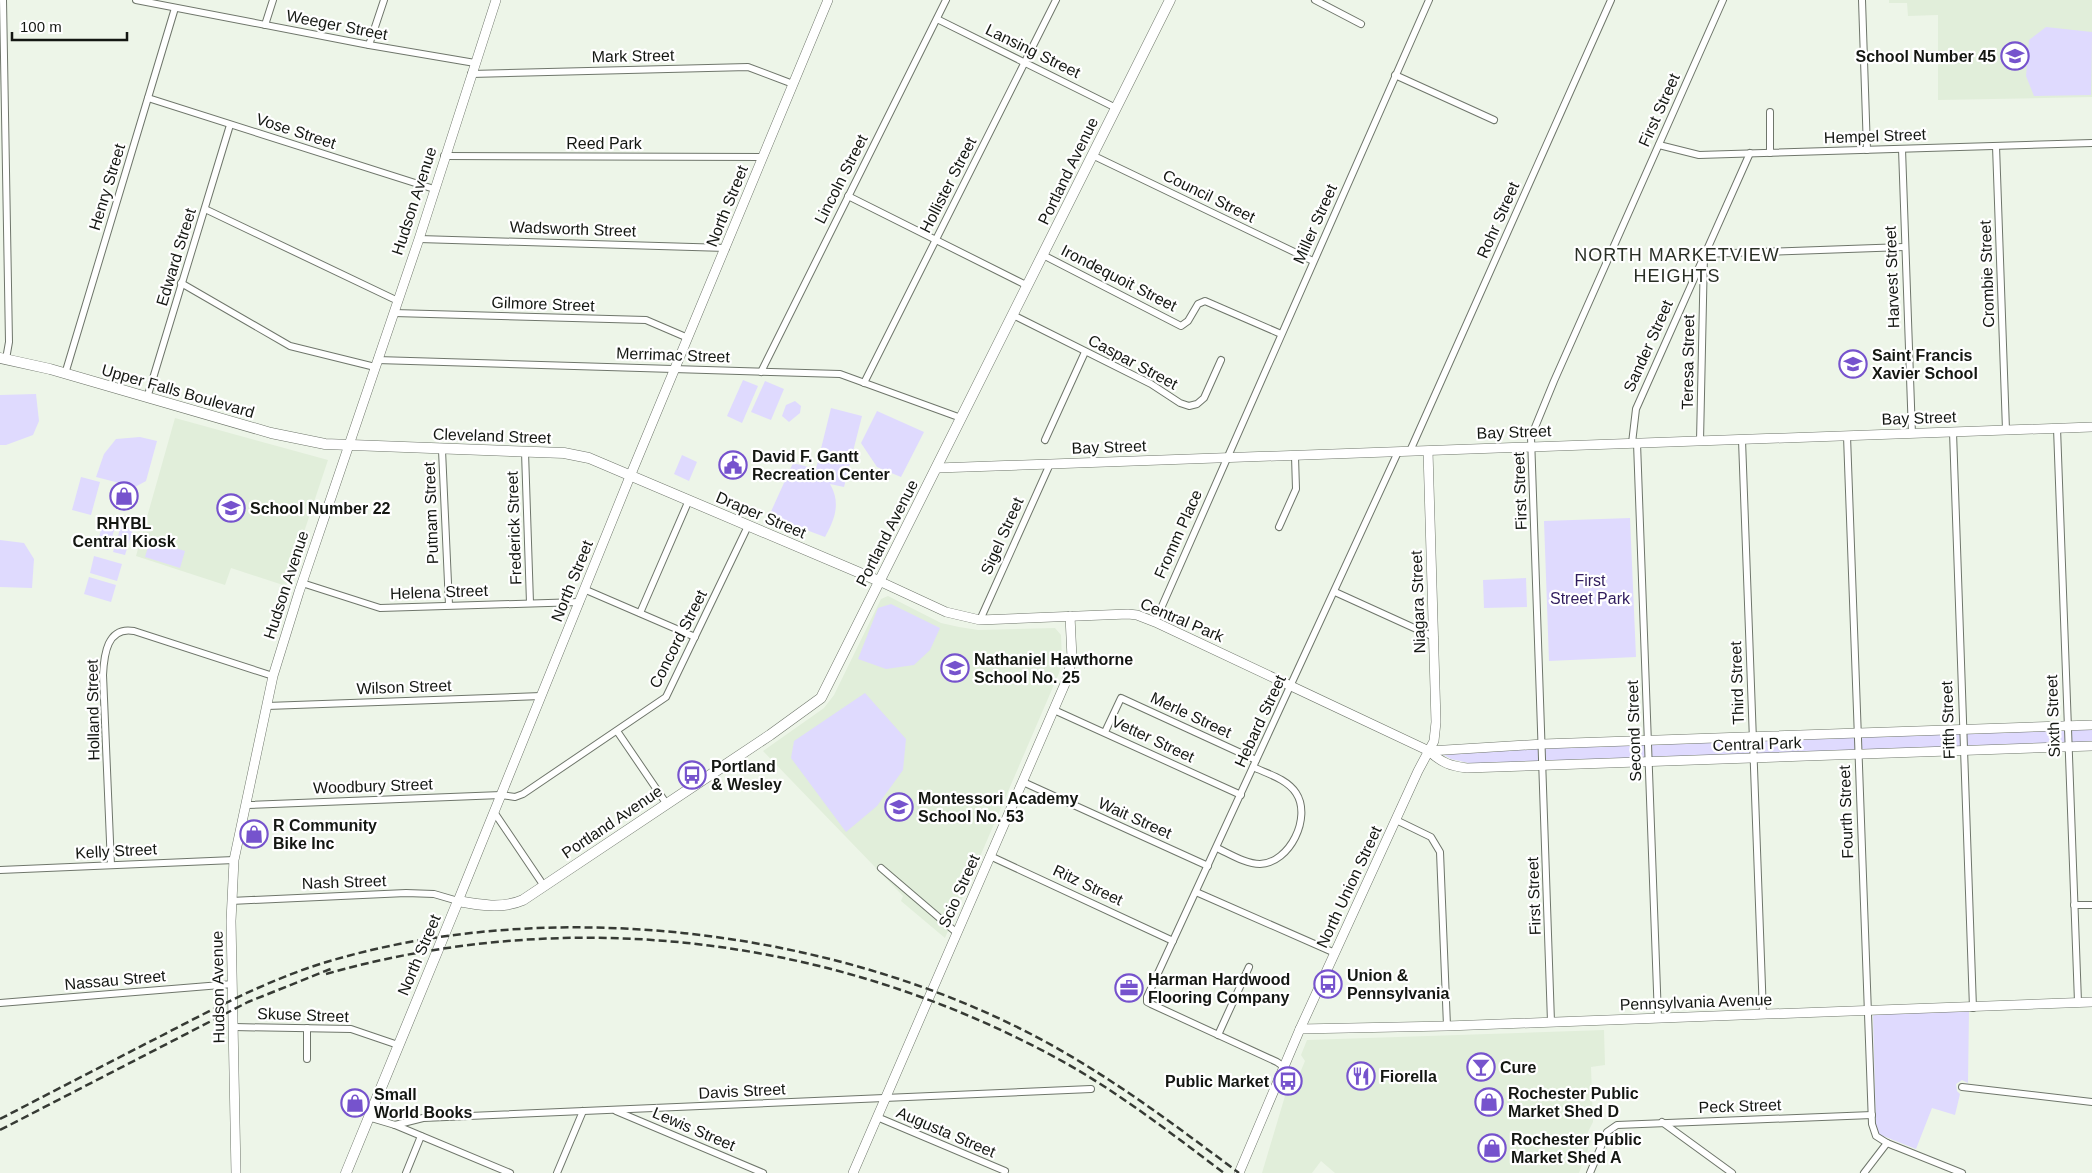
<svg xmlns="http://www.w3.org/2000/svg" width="2092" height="1173" viewBox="0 0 2092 1173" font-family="Helvetica,sans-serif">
<rect width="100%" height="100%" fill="#edf5e8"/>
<g fill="#e1eeda">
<polygon points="1889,0 2092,0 2092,97 1938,100 1938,15 1908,16 1907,3 1889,3"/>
<polygon points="175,418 328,460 286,586 231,568 225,585 136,556"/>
<polygon points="888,596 941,623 959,627 978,630 1055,628 1061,635 1062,660 1059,673 945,938 901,901 903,896 763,751 824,708 834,695 881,599"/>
<polygon points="1604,1030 1605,1065 1591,1067 1593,1122 1585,1138 1591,1141 1579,1173 1335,1173 1321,1161 1312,1173 1262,1173 1288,1086 1295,1085 1305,1061 1301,1055 1307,1040"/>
</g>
<g fill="#dfdafe">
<polygon points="2046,27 2092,32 2091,95 2034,96 2026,76 2029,40"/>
<polygon points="743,380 758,386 742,423 727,416"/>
<polygon points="765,381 784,389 771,420 751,412"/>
<polygon points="36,394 39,421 33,435 6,445 0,445 0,395"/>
<polygon points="795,401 801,406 800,413 789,422 782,416 786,405"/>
<path d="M831 408 862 416 844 487 830 484C841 503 835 519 825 537L769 516 793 463 816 469Z"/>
<polygon points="877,411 924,432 901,477 877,467 861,443"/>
<polygon points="140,437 157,441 146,481 135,487 96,477 104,454 116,439"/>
<polygon points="682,455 697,462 689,481 674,474"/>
<polygon points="81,477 100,482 91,515 72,510"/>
<polygon points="1630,518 1636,657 1549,661 1544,521"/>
<polygon points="104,520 116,524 108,550 96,547"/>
<polygon points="121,526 133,529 125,555 113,552"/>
<polygon points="0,540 24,543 34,559 32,588 0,587"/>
<polygon points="150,540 185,551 180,568 145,557"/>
<polygon points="94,556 122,564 117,581 90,573"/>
<polygon points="89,577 116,585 111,602 84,594"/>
<polygon points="1526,578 1527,607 1484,608 1483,580"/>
<polygon points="891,604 940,628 930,650 914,665 886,669 858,659 878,608"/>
<polygon points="865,693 906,739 903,770 877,806 846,832 791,758 794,741"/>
<polygon points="2092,728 2092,743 1473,764 1451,759 1442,754 1444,751"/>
<polygon points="1969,1011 1968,1083 1962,1080 1956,1084 1957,1091 1960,1094 1955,1115 1932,1108 1916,1149 1878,1134 1876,1129 1873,1016 1877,1014"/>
</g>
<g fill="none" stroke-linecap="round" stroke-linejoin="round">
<g stroke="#6f766b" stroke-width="8">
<g id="street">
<polyline points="3,0 9,342 6,359"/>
<polyline points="136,0 369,45 475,63"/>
<polyline points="1315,0 1361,24"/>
<polyline points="1862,0 1867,150"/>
<polyline points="937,19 1116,108"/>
<polyline points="265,25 273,0"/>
<polyline points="369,45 384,0"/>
<polyline points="471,74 748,67 793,84"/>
<polyline points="1395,75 1494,120"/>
<polyline points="148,98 434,189"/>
<polyline points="1659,145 1699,155 2092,143"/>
<polyline points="1996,146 2006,430"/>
<polyline points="1902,149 1912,434"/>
<polyline points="1770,153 1770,112"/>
<polyline points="1092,155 1313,261"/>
<polyline points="444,156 763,157"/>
<polyline points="848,196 1028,286"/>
<polyline points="205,209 398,301"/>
<polyline points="419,239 726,248"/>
<polyline points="1043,255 1181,326 1188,321 1198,304 1205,301 1281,334"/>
<polyline points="181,283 290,346 375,367"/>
<polyline points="394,313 646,320 688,338"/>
<polyline points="1013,315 1151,384 1180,403 1189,406 1197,404 1204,398 1221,360"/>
<polyline points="377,360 840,374 961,418"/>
<polyline points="761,372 946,0"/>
<polyline points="65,374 175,8"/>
<polyline points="864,383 1056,0"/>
<polyline points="147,398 230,125"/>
<polyline points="2057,428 2078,1002"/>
<polyline points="1953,432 1973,1008"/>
<polyline points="1847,436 1872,1124 1876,1136 1887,1143 1962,1173"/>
<polyline points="1045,440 1085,352"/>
<polyline points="1742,440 1763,1014"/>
<polyline points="1700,441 1704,254 1904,247"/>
<polyline points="1632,443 1636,409 1750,153"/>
<polyline points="1637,443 1658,1018"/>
<polyline points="442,450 449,605"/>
<polyline points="1410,451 1611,0"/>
<polyline points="525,452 530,603"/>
<polyline points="1279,527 1296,489 1295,456"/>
<polyline points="302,583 380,608 580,602"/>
<polyline points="586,590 695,637"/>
<polyline points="1335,592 1434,637"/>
<polyline points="640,613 689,500"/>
<polyline points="980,620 1050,464"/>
<polyline points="1155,622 1429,0"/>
<polyline points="267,706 541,696"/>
<polyline points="1054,710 1241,795"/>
<polyline points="617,731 666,803"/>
<polyline points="1105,732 1121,698 1256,760"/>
<polyline points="1023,782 1208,866"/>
<polyline points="247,805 501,795 515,797 523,794 666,697 748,526"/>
<polyline points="494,812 544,886"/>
<polyline points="1396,820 1431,837 1440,852 1447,1026"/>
<path d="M1217 848C1230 854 1246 864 1260 864 1290 863 1312 817 1296 793 1287 779 1268 774 1253 767"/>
<polyline points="990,856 1173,941"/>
<path d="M111 865 103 675C104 655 107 626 134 631L273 676"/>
<polyline points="881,868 957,933"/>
<polyline points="0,870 234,860"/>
<polyline points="1196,892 1335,953"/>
<polyline points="231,901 406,893 434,894 458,901"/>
<polyline points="2074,905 2092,905"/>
<polyline points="0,1003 233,984"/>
<polyline points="1551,1022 1531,437 1554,381 1723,0"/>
<polyline points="234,1027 351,1029 398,1045"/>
<polyline points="307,1028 307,1059"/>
<polyline points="1218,1035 1249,967"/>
<polyline points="1284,1067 1277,1062 1151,1004 1147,1002 1147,997 1398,452"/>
<polyline points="1962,1087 2092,1102"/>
<polyline points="616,1111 763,1173"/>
<polyline points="368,1117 395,1125 510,1173"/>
<polyline points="877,1117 1005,1171"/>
<polyline points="1662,1122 1732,1173"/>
<polyline points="395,1125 423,1118 1091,1089"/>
<polyline points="406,1173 421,1136"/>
<polyline points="557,1173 583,1111"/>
<polyline points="1590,1173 1607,1132 1617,1125 1872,1115"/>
<polyline points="1864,1173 1887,1143"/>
</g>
</g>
<g stroke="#6f766b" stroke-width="10">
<g id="secondary">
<polyline points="937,468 2092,427"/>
<path d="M879 581 946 612 980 620 1128 614 1137 615 1155 622 1429 751C1442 763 1450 766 1467 768L2092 746"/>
<polyline points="1429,751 1543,744 2092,725"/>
<polyline points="458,901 631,474 828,0"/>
<polyline points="1300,1029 1447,1026 2092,1002"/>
<polyline points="236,1173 231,921 234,860 273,676 299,592 419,239 496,0"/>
<polyline points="853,1173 1067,679 1072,658 1070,616"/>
<polyline points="1239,1173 1300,1029 1418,771 1434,741 1436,722 1428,451"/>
</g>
</g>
<g stroke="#6f766b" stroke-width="11">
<g id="primary">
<polyline points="0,358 50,369 271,433 325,444 564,453 589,458 879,581"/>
<path d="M346 1173 458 901C479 905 503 909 523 900L770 735 821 698 1170 0"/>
</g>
</g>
<use href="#street" stroke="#fff" stroke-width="6"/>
<use href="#secondary" stroke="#fff" stroke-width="9"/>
<use href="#primary" stroke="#fff" stroke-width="10"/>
<g stroke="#363a34" stroke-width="2.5" stroke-dasharray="8 4" stroke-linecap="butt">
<path d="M326 974C569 905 827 936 1049 1054 1112 1087 1168 1131 1224 1173"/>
<path d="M0 1119C54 1091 108 1063 161 1036 213 1009 264 982 320 964 538 896 811 926 1015 1026 1095 1065 1167 1119 1239 1173"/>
<polyline points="0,1130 248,1002 333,968"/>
</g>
</g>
<defs>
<g id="school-ring" transform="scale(1.4375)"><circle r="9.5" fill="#fff" stroke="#7653cd" stroke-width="1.5"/><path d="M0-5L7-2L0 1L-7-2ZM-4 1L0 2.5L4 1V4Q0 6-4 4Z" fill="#7653cd"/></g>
<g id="civic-ring" transform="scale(1.4375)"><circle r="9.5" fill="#fff" stroke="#7653cd" stroke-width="1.5"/><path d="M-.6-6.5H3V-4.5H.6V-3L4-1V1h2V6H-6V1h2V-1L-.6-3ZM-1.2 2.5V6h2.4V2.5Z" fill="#7653cd"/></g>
<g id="shop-ring" transform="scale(1.4375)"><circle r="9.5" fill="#fff" stroke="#7653cd" stroke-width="1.5"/><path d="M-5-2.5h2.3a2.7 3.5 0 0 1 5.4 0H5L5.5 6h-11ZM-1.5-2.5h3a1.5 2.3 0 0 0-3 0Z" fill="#7653cd"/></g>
<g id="bus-ring" transform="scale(1.4375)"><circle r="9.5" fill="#fff" stroke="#7653cd" stroke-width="1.5"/><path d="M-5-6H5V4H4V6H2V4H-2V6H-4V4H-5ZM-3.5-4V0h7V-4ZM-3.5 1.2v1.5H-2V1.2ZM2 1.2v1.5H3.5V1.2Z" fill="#7653cd"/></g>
<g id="office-ring" transform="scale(1.4375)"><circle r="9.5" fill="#fff" stroke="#7653cd" stroke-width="1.5"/><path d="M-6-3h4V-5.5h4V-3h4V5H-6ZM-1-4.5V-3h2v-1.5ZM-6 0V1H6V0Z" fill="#7653cd"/></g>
<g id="bar-ring" transform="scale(1.4375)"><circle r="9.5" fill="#fff" stroke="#7653cd" stroke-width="1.5"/><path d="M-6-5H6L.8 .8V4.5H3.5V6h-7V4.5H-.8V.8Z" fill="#7653cd"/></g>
<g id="restaurant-ring" transform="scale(1.4375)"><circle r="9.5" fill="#fff" stroke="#7653cd" stroke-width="1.5"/><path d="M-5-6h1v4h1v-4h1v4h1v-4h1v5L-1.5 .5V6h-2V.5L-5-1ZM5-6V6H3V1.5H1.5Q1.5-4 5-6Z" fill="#7653cd"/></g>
</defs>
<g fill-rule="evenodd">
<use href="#school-ring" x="2015" y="56"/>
<use href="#school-ring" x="1853" y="364"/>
<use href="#civic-ring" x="733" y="465"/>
<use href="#shop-ring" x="124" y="496"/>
<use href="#school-ring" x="231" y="508"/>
<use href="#school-ring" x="955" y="668"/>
<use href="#bus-ring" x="692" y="775"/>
<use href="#school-ring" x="899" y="807"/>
<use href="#shop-ring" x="254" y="834"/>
<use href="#bus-ring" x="1328" y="984"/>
<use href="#office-ring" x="1129" y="988"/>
<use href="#bar-ring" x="1481" y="1067"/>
<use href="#restaurant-ring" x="1361" y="1076"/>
<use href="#bus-ring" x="1288" y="1081"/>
<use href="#shop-ring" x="1489" y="1102"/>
<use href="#shop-ring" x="355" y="1103"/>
<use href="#shop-ring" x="1492" y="1148"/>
</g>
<g text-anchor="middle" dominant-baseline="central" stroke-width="4.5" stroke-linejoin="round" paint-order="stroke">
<g font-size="16" fill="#141712" stroke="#fff">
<text transform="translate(337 25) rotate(11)">Weeger Street</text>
<text transform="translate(1033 51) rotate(26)">Lansing Street</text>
<text transform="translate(633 56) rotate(-1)">Mark Street</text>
<text transform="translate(1659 110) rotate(-66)">First Street</text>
<text transform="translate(296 131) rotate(18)">Vose Street</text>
<text transform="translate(1875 136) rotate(-2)">Hempel Street</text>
<text x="604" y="143">Reed Park</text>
<text transform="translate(1068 171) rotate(-64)">Portland Avenue</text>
<text transform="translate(841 179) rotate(-63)">Lincoln Street</text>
<text transform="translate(948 185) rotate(-63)">Hollister Street</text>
<text transform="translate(107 187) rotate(-73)">Henry Street</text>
<text transform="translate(1209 196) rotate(26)">Council Street</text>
<text transform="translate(414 201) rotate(-72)">Hudson Avenue</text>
<text transform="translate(727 206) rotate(-68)">North Street</text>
<text transform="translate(1498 220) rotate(-66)">Rohr Street</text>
<text transform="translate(1315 224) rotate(-66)">Miller Street</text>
<text transform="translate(573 229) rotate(2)">Wadsworth Street</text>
<text transform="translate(176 257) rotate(-73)">Edward Street</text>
<text transform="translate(1987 274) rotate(-92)">Crombie Street</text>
<text transform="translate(1892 277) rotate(-92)">Harvest Street</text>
<text transform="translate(1119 278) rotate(27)">Irondequoit Street</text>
<text transform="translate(543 304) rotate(2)">Gilmore Street</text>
<text transform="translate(1648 346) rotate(-66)">Sander Street</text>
<text transform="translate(673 355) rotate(2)">Merrimac Street</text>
<text transform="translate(1133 362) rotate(28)">Caspar Street</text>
<text transform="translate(1688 362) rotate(-89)">Teresa Street</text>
<text transform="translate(178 391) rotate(16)">Upper Falls Boulevard</text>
<text transform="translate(1919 418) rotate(-2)">Bay Street</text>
<text transform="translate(1514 432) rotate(-2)">Bay Street</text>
<text transform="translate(492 436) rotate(2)">Cleveland Street</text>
<text transform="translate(1109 447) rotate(-2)">Bay Street</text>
<text transform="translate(1520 491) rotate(-92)">First Street</text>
<text transform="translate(431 513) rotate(-92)">Putnam Street</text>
<text transform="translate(761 515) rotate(23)">Draper Street</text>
<text transform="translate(514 528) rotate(-92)">Frederick Street</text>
<text transform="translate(887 533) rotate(-63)">Portland Avenue</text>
<text transform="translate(1178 534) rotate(-66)">Fromm Place</text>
<text transform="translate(1002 536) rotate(-66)">Sigel Street</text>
<text transform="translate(572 581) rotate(-68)">North Street</text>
<text transform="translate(286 585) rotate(-72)">Hudson Avenue</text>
<text transform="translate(439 592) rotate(-2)">Helena Street</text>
<text transform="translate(1418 602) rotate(-92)">Niagara Street</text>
<text transform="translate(1182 620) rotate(23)">Central Park</text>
<text transform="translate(678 639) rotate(-63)">Concord Street</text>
<text transform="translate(1737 683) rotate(-92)">Third Street</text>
<text transform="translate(404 687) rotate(-2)">Wilson Street</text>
<text transform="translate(93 710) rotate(-91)">Holland Street</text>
<text transform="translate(1191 715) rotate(25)">Merle Street</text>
<text transform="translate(2053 716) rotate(-92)">Sixth Street</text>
<text transform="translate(1948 720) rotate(-92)">Fifth Street</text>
<text transform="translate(1260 721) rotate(-65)">Hebard Street</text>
<text transform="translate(1634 731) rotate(-92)">Second Street</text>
<text transform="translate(1153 739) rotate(25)">Vetter Street</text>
<text transform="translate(1757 744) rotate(-2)">Central Park</text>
<text transform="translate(373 786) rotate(-2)">Woodbury Street</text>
<text transform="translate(1846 812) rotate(-92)">Fourth Street</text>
<text transform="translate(1135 818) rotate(24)">Wait Street</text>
<text transform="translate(612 822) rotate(-34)">Portland Avenue</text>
<text transform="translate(116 851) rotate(-3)">Kelly Street</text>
<text transform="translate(344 882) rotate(-2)">Nash Street</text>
<text transform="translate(1088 885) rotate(25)">Ritz Street</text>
<text transform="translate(1349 887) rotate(-65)">North Union Street</text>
<text transform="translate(959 891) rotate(-66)">Scio Street</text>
<text transform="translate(1534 896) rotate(-92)">First Street</text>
<text transform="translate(419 955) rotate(-67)">North Street</text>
<text transform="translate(115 980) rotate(-5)">Nassau Street</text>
<text transform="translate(218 987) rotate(-91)">Hudson Avenue</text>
<text transform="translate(1696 1002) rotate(-2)">Pennsylvania Avenue</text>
<text transform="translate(303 1015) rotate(2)">Skuse Street</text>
<text transform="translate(742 1091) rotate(-3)">Davis Street</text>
<text transform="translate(1740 1106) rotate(-2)">Peck Street</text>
<text transform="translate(694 1129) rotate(23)">Lewis Street</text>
<text transform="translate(946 1132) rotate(23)">Augusta Street</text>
</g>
<g font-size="16" font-weight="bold" fill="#141712" stroke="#fff" text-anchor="start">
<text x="1996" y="56" text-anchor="end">School Number 45</text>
<text x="1872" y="355">Saint Francis<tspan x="1872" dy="18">Xavier School</tspan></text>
<text x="752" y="456">David F. Gantt<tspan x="752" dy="18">Recreation Center</tspan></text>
<text x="250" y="508">School Number 22</text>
<text x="124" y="523" text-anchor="middle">RHYBL<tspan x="124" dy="18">Central Kiosk</tspan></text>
<text x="974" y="659">Nathaniel Hawthorne<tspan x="974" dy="18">School No. 25</tspan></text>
<text x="711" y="766">Portland<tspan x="711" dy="18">&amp; Wesley</tspan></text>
<text x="918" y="798">Montessori Academy<tspan x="918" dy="18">School No. 53</tspan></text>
<text x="273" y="825">R Community<tspan x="273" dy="18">Bike Inc</tspan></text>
<text x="1347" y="975">Union &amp;<tspan x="1347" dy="18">Pennsylvania</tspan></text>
<text x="1148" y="979">Harman Hardwood<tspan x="1148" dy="18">Flooring Company</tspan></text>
<text x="1500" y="1067">Cure</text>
<text x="1380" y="1076">Fiorella</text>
<text x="1269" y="1081" text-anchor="end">Public Market</text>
<text x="1508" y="1093">Rochester Public<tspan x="1508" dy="18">Market Shed D</tspan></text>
<text x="374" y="1094">Small<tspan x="374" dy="18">World Books</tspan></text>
<text x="1511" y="1139">Rochester Public<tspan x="1511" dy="18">Market Shed A</tspan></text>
</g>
<g font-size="16" fill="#301c5d" stroke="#fff">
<text x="1590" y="580">First<tspan x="1590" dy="18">Street Park</tspan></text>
</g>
<g font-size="18" letter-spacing="1" fill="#292f25" stroke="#fff">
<text x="1677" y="255">NORTH MARKETVIEW<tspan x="1677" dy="21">HEIGHTS</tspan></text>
</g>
</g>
<path d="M12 32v8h115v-8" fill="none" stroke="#141712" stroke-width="2.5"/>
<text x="20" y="32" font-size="15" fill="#141712" stroke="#ffffff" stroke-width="4" paint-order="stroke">100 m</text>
</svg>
